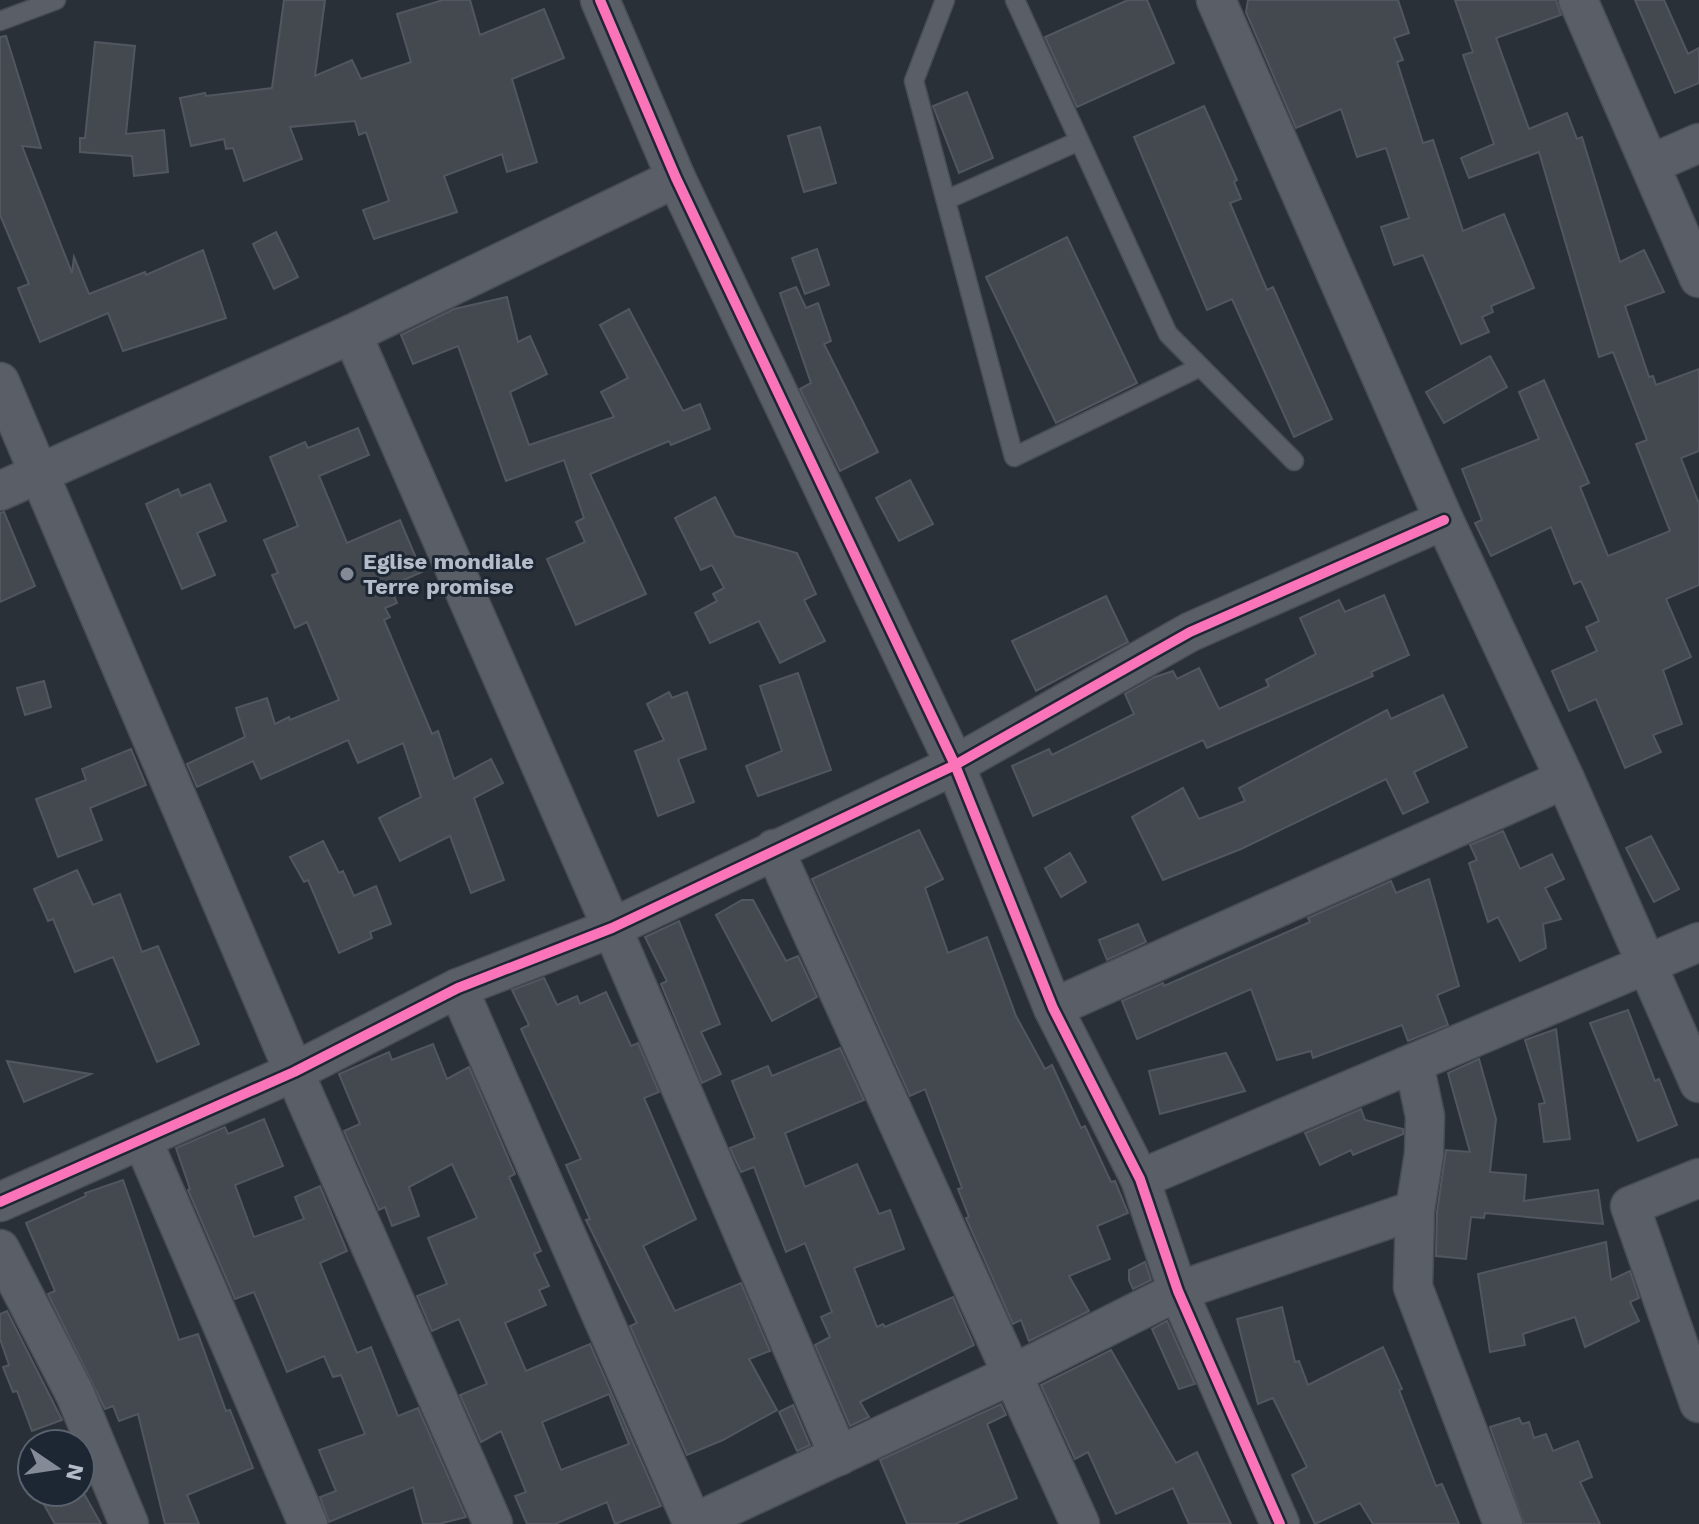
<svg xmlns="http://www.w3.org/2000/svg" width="1699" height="1524" viewBox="0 0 1699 1524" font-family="'Work Sans',sans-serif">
<rect width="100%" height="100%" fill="#2a3038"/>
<g fill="#444950" stroke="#52575f" stroke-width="2" fill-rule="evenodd">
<polygon points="284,0 325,0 315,76 352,60 361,79 411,62 397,14 443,0 470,0 480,35 544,9 564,58 512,79 537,162 507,172 502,154 444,176 457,212 374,239 363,210 389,201 366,132 359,135 355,121 290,127 302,159 244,181 233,148 226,149 224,139 191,146 180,98 205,93 206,96 272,88"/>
<polygon points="1128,0 1147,0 1174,63 1077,107 1045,37"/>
<polygon points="1248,0 1398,0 1409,33 1394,38 1403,60 1397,62 1423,143 1433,140 1463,231 1504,214 1534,288 1491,306 1493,312 1482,317 1489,332 1461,344 1423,255 1394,265 1381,227 1409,218 1386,148 1357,157 1341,109 1296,128 1246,12"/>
<polygon points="1455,0 1556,0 1561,15 1496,38 1529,129 1567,113 1577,139 1582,137 1620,262 1644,250 1664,292 1625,306 1649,377 1653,376 1656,385 1699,369 1699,451 1681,458 1699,504 1699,585 1666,599 1691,657 1663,670 1682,724 1653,735 1661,752 1625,768 1596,699 1569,711 1552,671 1597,651 1586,627 1599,621 1581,581 1574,584 1551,527 1491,556 1475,523 1482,520 1462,469 1539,439 1519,392 1544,380 1589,483 1580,487 1608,556 1670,531 1636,444 1647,440 1613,352 1599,357 1539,152 1469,178 1461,158 1494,144 1463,55 1473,52"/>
<polygon points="1635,0 1664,0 1688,54 1699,48 1699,83 1675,93"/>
<polygon points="6,36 41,148 22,146 72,273 74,257 89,294 145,272 146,275 203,250 226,318 123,351 108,313 40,342 18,288 29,284 0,215 0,37"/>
<polygon points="95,42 135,46 126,134 164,130 168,172 134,176 132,156 80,152 80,138 85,138"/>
<polygon points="967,92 993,158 959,173 933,106"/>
<polygon points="1204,106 1237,180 1234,182 1241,199 1230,203 1267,290 1273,287 1332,419 1294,437 1232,299 1207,310 1134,137"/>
<polygon points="820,127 836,183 804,192 788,136"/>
<polygon points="276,232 298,277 274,289 253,244"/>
<polygon points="1067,237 1137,383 1056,423 986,277"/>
<polygon points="817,249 829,285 805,294 792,258"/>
<polygon points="796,287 806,308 818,303 831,341 824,344 878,452 840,471 800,389 811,383 780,293"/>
<polygon points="507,297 518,342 530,336 547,374 510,392 529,445 614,417 601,392 628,378 600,325 629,309 683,411 700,404 710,429 671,445 669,441 590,474 646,594 576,625 547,559 585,542 576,522 584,518 564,460 506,481 458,346 413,364 401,335 454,309"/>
<polygon points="1490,356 1507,387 1444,423 1426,392"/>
<polygon points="358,428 369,455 319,476 347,543 400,520 422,572 390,586 397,603 385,608 390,617 384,620 432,734 438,731 454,779 491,759 503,783 474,798 504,880 471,893 450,836 400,861 379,818 421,797 403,743 358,763 348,740 261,779 253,761 197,787 187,764 245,737 236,708 267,698 275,724 289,717 290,720 339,700 307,622 295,628 272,575 278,573 264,540 298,526 270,457 305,442 308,448"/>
<polygon points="910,480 933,524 899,541 876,498"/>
<polygon points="210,484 226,521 197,533 215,575 182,589 146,504 178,489 181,496"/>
<polygon points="715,497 735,536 797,553 816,594 804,600 825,641 780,663 759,621 710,643 695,613 717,601 713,594 724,588 712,565 701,570 675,518"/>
<polygon points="4,512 35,586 0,602 0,513"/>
<polygon points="1384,595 1409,655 1371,672 1373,676 1207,748 1203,740 1033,816 1012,766 1049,749 1052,755 1134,714 1125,694 1155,677 1173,671 1177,679 1199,668 1219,709 1269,686 1266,680 1316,654 1300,618 1339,600 1345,612"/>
<polygon points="1106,596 1128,642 1036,691 1012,641"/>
<polygon points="798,673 831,770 758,796 746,766 782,751 760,686"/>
<polygon points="44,681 51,707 25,715 17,688"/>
<polygon points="669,692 672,698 687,692 706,749 678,759 694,802 658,816 635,751 664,740 647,704"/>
<polygon points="1443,695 1467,747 1414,772 1428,802 1403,814 1386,779 1241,849 1163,880 1132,817 1183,788 1199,819 1245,801 1239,788 1387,710 1391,719"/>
<polygon points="131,749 146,785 90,808 102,840 58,857 36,799 86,780 82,769"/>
<polygon points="919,830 943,879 925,888 948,953 987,937 1016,1016 1045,1069 1052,1065 1081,1128 1085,1126 1111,1182 1115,1181 1128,1213 1097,1226 1110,1259 1069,1276 1089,1311 1029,1341 1021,1320 1013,1324 966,1218 969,1217 958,1189 962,1188 925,1089 910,1096 812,879"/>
<polygon points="1503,831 1520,869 1552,854 1564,879 1545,888 1561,919 1543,924 1546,948 1520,961 1498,917 1488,922 1469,863 1477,860 1470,845"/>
<polygon points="1651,836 1679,889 1654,902 1626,848"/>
<polygon points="323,841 339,873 343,871 354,896 376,886 391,924 370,932 372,938 339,953 308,880 304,882 290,857"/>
<polygon points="1070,853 1086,882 1061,897 1045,868"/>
<polygon points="77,870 93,905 120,894 142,952 158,946 199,1044 157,1062 113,957 75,972 53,919 48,921 34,889"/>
<polygon points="1429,879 1459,986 1437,995 1448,1025 1408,1041 1402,1025 1313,1058 1311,1051 1277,1060 1251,989 1137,1039 1122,1001 1163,983 1164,986 1310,922 1308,918 1391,881 1396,893"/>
<polygon points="742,900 753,900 786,961 798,956 817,997 772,1021 716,915"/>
<polygon points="679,921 720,1024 701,1032 721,1074 702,1083 661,984 667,981 645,937"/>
<polygon points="1138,924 1146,942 1107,960 1099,940"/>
<polygon points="544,978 557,1005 577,996 580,1004 606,992 631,1046 638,1043 659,1092 644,1098 696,1219 643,1246 675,1311 741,1283 770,1351 749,1359 777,1410 723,1440 687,1455 630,1326 637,1323 586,1220 590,1219 566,1165 581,1159 521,1029 529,1025 512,990"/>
<polygon points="1628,1010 1655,1081 1659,1079 1677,1125 1638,1141 1590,1023"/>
<polygon points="1556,1029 1570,1139 1544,1142 1539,1104 1545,1103 1525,1040"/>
<path d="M433 1044 447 1079 469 1067 515 1174 509 1177 541 1251 534 1254 549 1286 539 1290 546 1305 505 1323 526 1371 590 1344 661 1506 615 1524 607 1502 555 1524H527L515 1496 526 1492 501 1431 481 1442 460 1395 487 1384 459 1319 432 1331 417 1296 447 1284 428 1238 477 1218 452 1164 409 1187 419 1216 392 1226 385 1207 379 1210 344 1131 360 1124 339 1074 389 1052 392 1060ZM609 1394 629 1444 561 1470 542 1422Z"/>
<polygon points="840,1048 864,1100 785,1133 805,1187 857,1164 879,1214 890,1210 904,1249 854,1268 877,1327 883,1324 885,1327 953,1297 974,1345 860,1402 869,1417 850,1426 815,1345 830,1337 821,1317 832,1312 805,1243 786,1252 754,1167 741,1172 730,1148 755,1138 732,1081 768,1066 772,1076"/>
<polygon points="1226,1053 1245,1091 1160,1114 1149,1071"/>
<polygon points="1479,1059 1496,1119 1490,1172 1526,1175 1524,1201 1598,1190 1603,1224 1485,1213 1484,1218 1471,1217 1466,1259 1436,1256 1437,1212 1446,1150 1470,1152 1448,1073"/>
<polygon points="7,1061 91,1074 24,1102"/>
<polygon points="1361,1109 1365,1120 1403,1129 1403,1134 1353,1155 1351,1150 1320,1165 1305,1133"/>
<polygon points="264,1119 283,1166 235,1185 254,1237 304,1219 295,1197 320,1186 347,1251 320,1263 357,1353 371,1347 398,1416 418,1408 466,1517 439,1524 423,1524 413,1487 329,1522 320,1497 336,1491 319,1450 365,1434 341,1375 333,1377 324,1356 287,1372 254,1292 235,1299 188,1190 190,1189 176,1148 225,1127 228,1134"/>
<polygon points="123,1180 179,1340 198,1334 226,1411 230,1410 253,1468 187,1495 199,1524 165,1524 138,1414 119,1421 113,1406 105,1409 48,1294 55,1291 26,1223 86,1196 85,1193"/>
<polygon points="1606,1242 1611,1280 1630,1271 1639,1298 1630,1302 1639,1321 1585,1347 1575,1317 1523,1334 1525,1345 1490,1352 1478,1274"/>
<polygon points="1145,1262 1151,1280 1133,1289 1129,1280 1129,1270"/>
<polygon points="1282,1307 1295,1362 1299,1361 1308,1385 1383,1347 1402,1389 1399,1390 1436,1486 1442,1484 1459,1524 1373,1524 1360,1503 1315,1524 1292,1475 1307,1467 1273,1398 1258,1404 1237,1319"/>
<polygon points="7,1311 62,1420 32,1431 17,1391 13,1392 3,1367 9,1365 0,1339 0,1314"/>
<polygon points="1167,1321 1195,1384 1179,1389 1152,1329"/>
<polygon points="1111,1350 1176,1463 1197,1452 1231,1524 1189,1524 1173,1488 1116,1514 1088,1452 1075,1459 1041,1385"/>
<polygon points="1001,1404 1006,1415 987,1424 1017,1498 955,1524 907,1524 880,1460"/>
<polygon points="793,1405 810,1445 797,1451 779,1412"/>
<polygon points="1519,1418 1522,1424 1529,1422 1534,1438 1546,1434 1553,1451 1578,1441 1592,1477 1580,1482 1600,1524 1524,1524 1490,1427"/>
<polygon points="59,1492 83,1492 101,1524 55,1524 42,1501"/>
</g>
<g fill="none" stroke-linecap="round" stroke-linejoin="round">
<g stroke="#484c53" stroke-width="21">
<g id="lane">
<polyline points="945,0 914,81 1014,457 1200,367"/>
<polyline points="1015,0 1168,334 1294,461"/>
<polyline points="0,21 56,0"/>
<polyline points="946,200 1079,141"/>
</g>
</g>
<g stroke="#484c53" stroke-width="41">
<g id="street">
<polyline points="600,0 676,178 955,765 1053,1008 1140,1179 1178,1291 1280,1524"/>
<polyline points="1216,0 1444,520 1565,779 1699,1083"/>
<polyline points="1578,0 1699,278"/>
<polyline points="1651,164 1699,143"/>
<polyline points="352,334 612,928 839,1456"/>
<polyline points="0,382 294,1072 493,1524"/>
<polyline points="0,491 352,334 676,178"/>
<polyline points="774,849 1080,1524"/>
<polyline points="458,988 693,1524"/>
<polyline points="1053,1008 1565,779"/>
<polyline points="1414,1064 1425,1116 1424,1154 1415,1210 1413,1287 1503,1524"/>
<polyline points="142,1139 308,1524"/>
<polyline points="1699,1178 1630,1206 1699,1403"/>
<polyline points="1140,1179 1699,942"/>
<polyline points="0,1202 294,1072 458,988 612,928 955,765 1190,632 1444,520"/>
<polyline points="0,1249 75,1394 129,1524"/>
<polyline points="692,1524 1011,1375 1178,1291 1415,1210"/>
</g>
</g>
<use href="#lane" stroke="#5a5e66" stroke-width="18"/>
<use href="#street" stroke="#5a5e66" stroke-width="38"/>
<g stroke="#1d2633" stroke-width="15">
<g id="cycleway">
<polyline points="600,0 676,178 955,765 1053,1008 1140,1179 1178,1291 1280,1524"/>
<polyline points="0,1202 294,1072 458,988 612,928 955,765 1190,632 1444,520"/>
</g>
</g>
<use href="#cycleway" stroke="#fb73b8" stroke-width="10"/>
</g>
<circle fill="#848b96" stroke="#1d2633" stroke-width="3" cx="347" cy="574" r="8"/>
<g text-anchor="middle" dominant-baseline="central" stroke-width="6" stroke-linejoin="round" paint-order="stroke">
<g font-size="22" font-weight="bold" fill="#b4bcc9" stroke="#1d2633" text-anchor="start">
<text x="363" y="561">Eglise mondiale<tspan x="363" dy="25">Terre promise</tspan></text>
</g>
</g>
<g transform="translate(56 1468) rotate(103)"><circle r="38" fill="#1d2633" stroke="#59626f" stroke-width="2"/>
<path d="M0-6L14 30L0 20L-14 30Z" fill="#848b96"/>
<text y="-12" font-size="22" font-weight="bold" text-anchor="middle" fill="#b4bcc9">N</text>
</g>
</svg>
